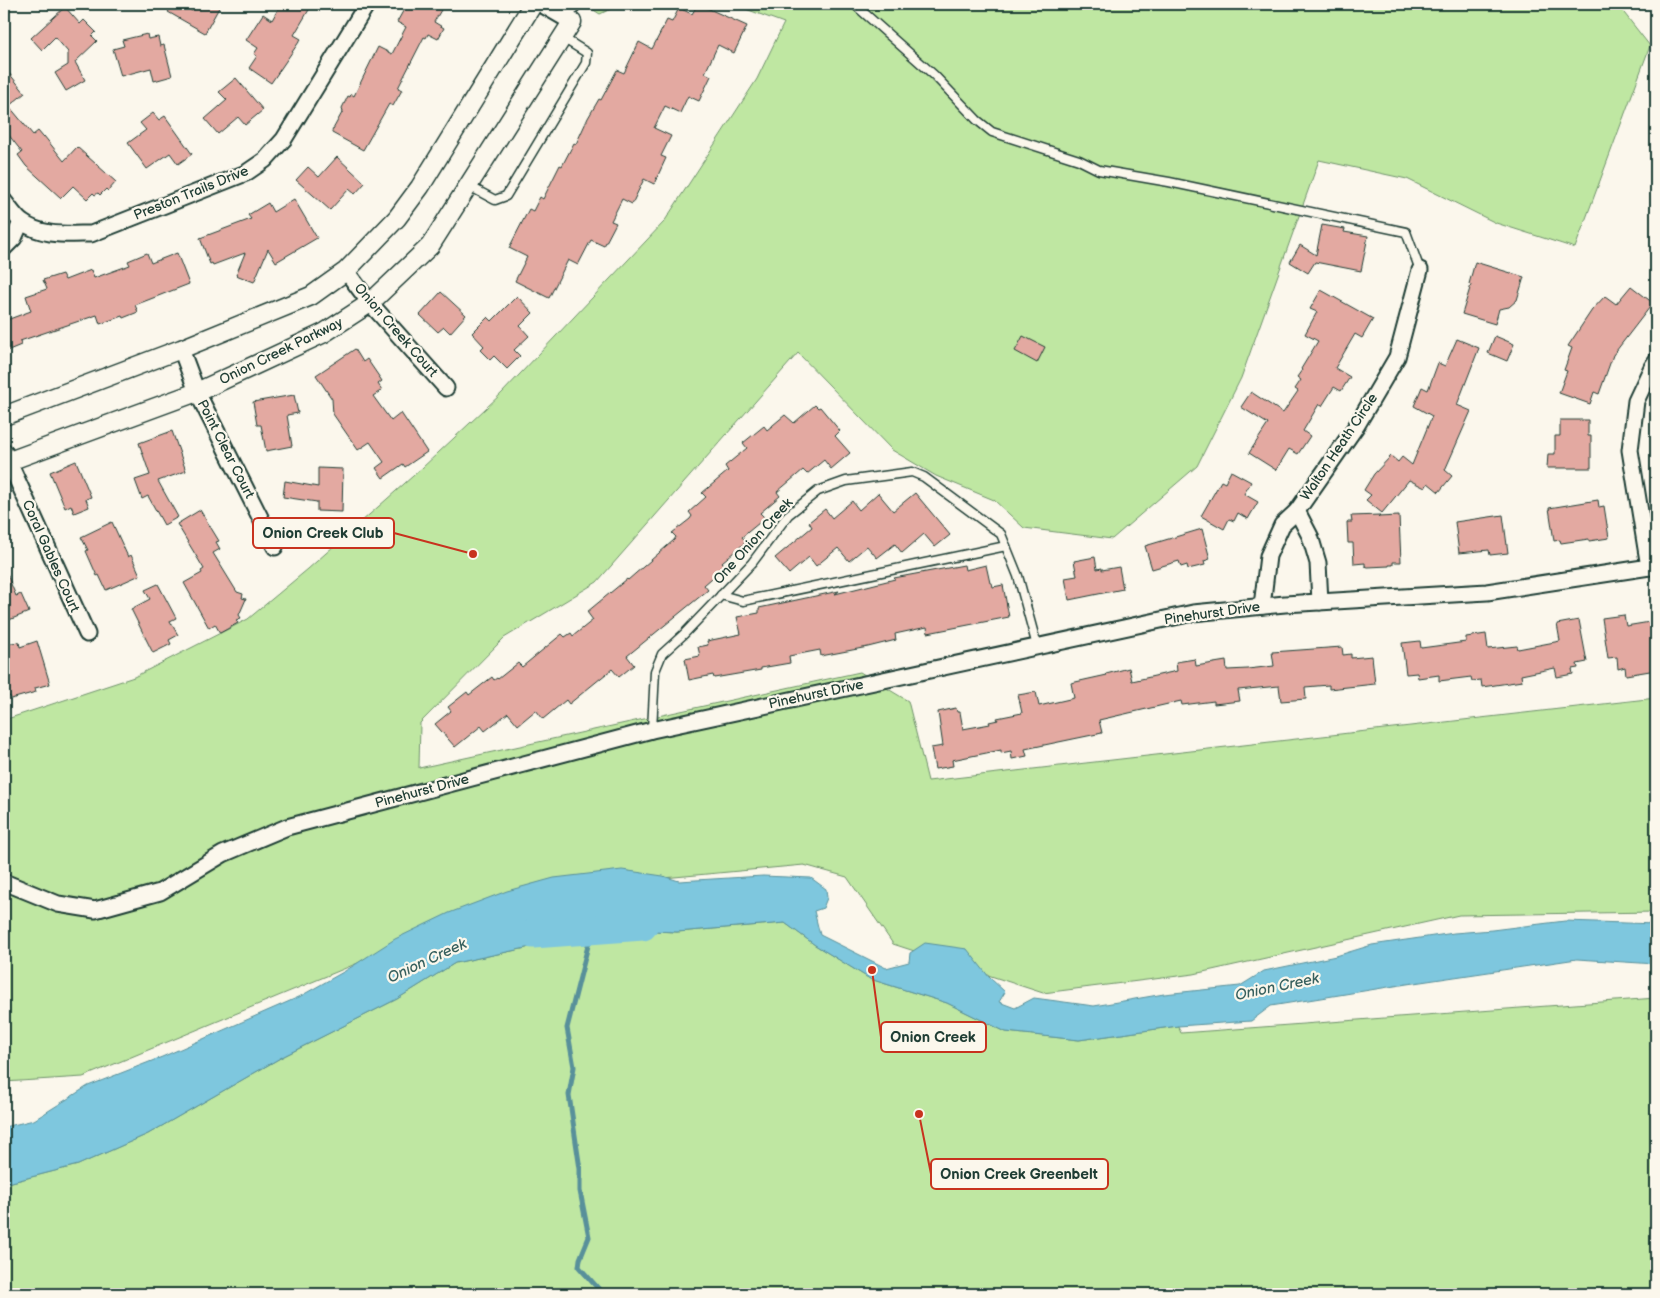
<svg xmlns="http://www.w3.org/2000/svg" width="1660" height="1298" viewBox="0 0 1660 1298" font-family="'Balsamiq Sans',sans-serif">
<rect width="100%" height="100%" fill="#fbf7ec"/>
<filter id="ink" filterUnits="userSpaceOnUse"><feTurbulence type="fractalNoise" baseFrequency=".02" numOctaves="2"/><feDisplacementMap in="SourceGraphic" scale="10" xChannelSelector="R" yChannelSelector="G"/><feConvolveMatrix kernelMatrix="1 2 1 2 8 2 1 2 1" color-interpolation-filters="sRGB"/></filter>
<g filter="url(#ink)">
<g fill="#bfe7a2" stroke="#6f926b">
<polygon points="584,4 621,4 600,14"/>
<polygon points="732,4 1617,4 1650,46 1575,248 1496,223 1407,179 1319,160 1241,378 1197,466 1112,539 1024,528 994,500 936,476 892,450 798,353 597,582 504,638 420,723 419,768 860,672 908,701 928,781 1656,698 1656,912 1459,915 1194,974 1043,993 893,944 847,877 804,865 534,890 83,1077 4,1082 4,720 134,677 248,619 308,569 422,468 502,393 664,222 757,79 784,23"/>
<polygon points="785,923 815,945 870,979 947,1003 1006,1032 1079,1040 1178,1026 1181,1033 1656,998 1656,1294 4,1294 4,1184 78,1165 148,1134 282,1057 397,999 455,963 526,948 582,928 677,932"/>
</g>
<polygon fill="#7ec7de" stroke="#58909a" points="622,870 663,876 679,881 763,876 811,878 826,889 827,898 823,908 814,911 820,935 886,968 909,962 910,953 925,943 967,949 989,977 1005,992 999,1002 1015,1008 1034,998 1094,1006 1164,994 1240,986 1264,971 1336,956 1372,945 1454,933 1492,930 1565,921 1656,924 1656,964 1577,959 1407,984 1271,1006 1251,1021 1178,1026 1079,1040 1006,1032 947,1003 870,979 815,945 785,923 677,932 582,928 526,948 455,963 397,999 282,1057 148,1134 78,1165 4,1184 4,1127 34,1120 88,1086 162,1057 299,997 345,971 395,939 449,913 507,891 554,878"/>
<g fill="none" stroke-linecap="round" stroke-linejoin="round">
<polyline stroke="#58909a" stroke-width="5" points="592,930 567,1028 574,1067 569,1095 580,1169 580,1191 589,1237 580,1259 579,1267 603,1294"/>
<polyline stroke="#7ec7de" stroke-width="29" points="533,934 643,926"/>
</g>
<g fill="#e3a9a1" stroke="#1f3d34">
<polygon points="173,4 180,4 192,11 196,4 221,4 205,33 168,12"/>
<polygon points="281,4 304,4 310,8 294,35 301,39 271,83 249,68 257,56 254,54 258,48 246,40 263,14 272,20"/>
<polygon points="407,4 441,4 438,8 441,10 434,22 444,28 438,39 428,34 426,38 424,37 398,88 402,90 393,106 389,104 363,150 332,133 332,131 343,111 342,108 348,96 350,97 351,94 354,96 378,47 392,54 406,27 397,22"/>
<polygon points="698,4 747,26 734,53 718,45 705,73 711,76 699,101 688,96 680,113 665,106 654,128 671,136 661,156 666,158 654,184 644,179 632,204 622,199 611,221 616,223 604,246 591,240 578,265 568,260 549,298 515,281 527,257 509,248 529,209 533,211 540,197 543,199 560,165 562,166 574,143 576,144 588,118 599,99 601,100 617,70 624,73 639,42 652,49 667,20 672,22 679,8 692,14"/>
<polygon points="65,7 80,24 84,20 96,32 92,36 97,41 75,62 85,80 66,91 55,73 68,65 68,52 55,37 42,50 31,38"/>
<polygon points="147,34 148,39 158,37 160,46 164,45 172,76 154,81 151,68 121,76 113,49 124,46 122,40"/>
<polygon points="4,67 25,93 9,106 33,135 38,131 43,137 44,136 64,161 77,147 116,182 108,191 106,189 100,195 98,193 95,195 93,193 87,199 73,186 61,198 26,166 18,155 22,152 4,129"/>
<polygon points="236,78 263,110 245,125 238,117 218,134 205,119 227,100 219,92"/>
<polygon points="153,113 159,120 165,116 192,154 178,164 170,153 147,169 128,143 146,130 140,123"/>
<polygon points="337,157 365,183 355,194 349,189 330,210 296,180 308,167 319,177"/>
<polygon points="294,199 317,238 276,262 268,249 254,282 236,275 245,253 213,265 212,263 210,264 200,238 251,219 248,215 268,203 273,212"/>
<polygon points="1322,225 1345,229 1344,232 1368,236 1361,271 1315,262 1308,273 1290,262 1300,245 1316,255"/>
<polygon points="147,253 151,263 177,253 189,284 135,305 138,312 123,318 122,316 100,324 97,315 20,341 21,345 4,352 4,321 31,311 26,296 47,289 43,280 62,274 65,280 91,270 94,278 130,265 128,261"/>
<polygon points="1475,262 1524,277 1517,300 1509,307 1499,309 1495,324 1462,314 1471,285 1469,284"/>
<polygon points="1631,286 1653,303 1613,355 1599,394 1594,392 1590,404 1559,393 1567,371 1564,370 1572,348 1568,346 1592,310 1605,296 1616,304"/>
<polygon points="1321,290 1373,319 1362,338 1355,334 1335,368 1350,377 1341,391 1334,387 1322,406 1319,404 1303,431 1310,436 1298,454 1289,449 1276,470 1249,453 1268,424 1241,407 1251,392 1283,413 1298,391 1295,389 1301,380 1297,377 1302,370 1301,369 1318,341 1305,334 1317,312 1310,309"/>
<polygon points="441,292 466,315 450,333 444,327 438,332 420,315"/>
<polygon points="517,296 533,313 520,326 529,336 514,350 520,356 507,369 494,356 490,360 480,350 484,346 472,333 488,317 492,321"/>
<polygon points="1023,336 1045,347 1037,363 1015,351"/>
<polygon points="1495,336 1514,344 1507,361 1488,353"/>
<polygon points="1457,339 1479,348 1457,405 1471,411 1445,470 1452,476 1439,492 1428,483 1425,488 1409,480 1382,513 1366,500 1371,495 1364,490 1374,474 1391,456 1398,462 1402,457 1412,465 1432,416 1414,406 1422,387 1428,390 1438,363 1445,366"/>
<polygon points="355,349 363,362 367,359 382,381 378,384 382,390 373,396 391,421 401,413 427,452 405,467 403,464 383,478 376,468 384,462 370,442 358,450 333,414 332,399 316,375"/>
<polygon points="294,395 298,413 287,415 292,446 266,451 261,425 257,425 253,402"/>
<polygon points="815,405 818,408 820,407 840,431 835,436 850,453 831,469 824,460 807,474 803,470 777,492 780,496 760,513 765,518 742,537 746,542 722,562 726,566 704,585 708,590 627,656 634,665 619,677 612,669 569,704 566,700 543,719 536,710 518,725 508,713 485,731 481,726 455,747 435,724 451,711 448,707 467,692 469,695 492,677 494,680 497,678 498,679 518,663 522,667 562,634 565,637 571,633 573,636 593,620 587,612 627,579 628,580 674,540 676,537 672,533 690,519 692,516 689,512 706,497 702,493 728,471 725,466 747,448 743,443 764,426 767,430 785,415 794,423"/>
<polygon points="1560,420 1588,420 1588,436 1591,436 1591,468 1547,468 1548,454 1555,454 1555,436 1560,436"/>
<polygon points="172,431 186,471 158,481 178,517 164,525 148,496 142,499 135,480 150,475 139,443"/>
<polygon points="76,461 91,497 86,499 89,507 74,513 71,505 65,508 50,472"/>
<polygon points="318,468 343,469 342,512 317,511 317,502 283,497 285,481 318,487"/>
<polygon points="1231,471 1251,482 1244,494 1258,502 1248,519 1238,513 1234,521 1229,519 1224,529 1201,516 1221,481 1225,483"/>
<polygon points="878,493 893,511 915,493 950,535 935,547 924,534 902,553 895,544 877,558 867,546 849,561 838,548 816,566 809,557 789,574 775,558 812,527 809,522 825,509 832,518 852,501 859,510"/>
<polygon points="1598,500 1599,507 1604,506 1609,538 1589,541 1589,539 1561,543 1560,540 1554,541 1549,508"/>
<polygon points="200,510 219,541 216,542 220,549 213,553 237,592 243,594 242,598 246,599 239,615 241,618 236,620 238,623 220,633 215,624 209,628 184,583 202,573 201,571 204,569 177,524"/>
<polygon points="1380,515 1378,517 1399,516 1401,562 1393,562 1393,565 1389,565 1389,566 1368,567 1365,566 1365,563 1354,564 1353,543 1348,543 1347,522 1352,522 1351,516"/>
<polygon points="1503,515 1508,553 1490,555 1489,550 1459,553 1455,522"/>
<polygon points="112,522 128,557 131,555 140,575 106,590 99,575 97,576 86,551 88,550 81,537"/>
<polygon points="1202,529 1210,559 1204,561 1205,565 1188,569 1187,565 1181,567 1179,561 1152,569 1145,546"/>
<polygon points="1095,557 1097,569 1102,568 1102,570 1119,567 1123,589 1069,600 1065,578 1077,576 1074,561"/>
<polygon points="964,565 965,570 986,565 990,583 992,583 993,587 1003,585 1009,617 928,633 927,627 895,634 896,640 868,647 821,656 820,650 789,656 790,663 761,668 761,670 714,678 713,675 689,680 685,659 700,656 698,647 708,645 707,641 741,634 737,617 759,613 759,608 839,591 835,594 895,579 894,578"/>
<polygon points="4,567 16,596 21,594 29,612 4,622"/>
<polygon points="158,584 176,618 170,621 178,635 169,640 171,644 153,653 131,609 150,599 145,590"/>
<polygon points="1624,615 1626,626 1656,621 1656,670 1626,675 1625,667 1618,669 1617,657 1608,658 1602,618"/>
<polygon points="1579,620 1587,662 1577,664 1578,668 1572,669 1573,674 1557,677 1555,668 1521,675 1522,681 1482,687 1481,680 1472,681 1471,677 1439,681 1439,675 1418,678 1417,673 1406,674 1402,643 1420,641 1421,648 1466,642 1466,637 1486,634 1488,649 1517,646 1518,649 1560,641 1557,624"/>
<polygon points="37,641 50,684 35,688 36,692 11,699 10,696 4,698 4,644 19,642 20,647"/>
<polygon points="1342,647 1343,655 1351,654 1351,658 1372,656 1375,684 1329,689 1329,685 1305,687 1306,699 1281,701 1279,686 1238,690 1240,701 1214,704 1214,701 1182,705 1181,701 1099,720 1102,733 1025,749 1027,756 1012,759 1011,751 1001,753 1001,750 952,760 953,766 935,769 931,748 943,746 938,712 956,708 957,712 960,712 963,729 990,724 989,722 998,720 997,718 1022,713 1018,695 1036,692 1039,706 1074,698 1071,683 1107,675 1106,674 1129,668 1132,681 1177,671 1176,662 1195,659 1196,666 1226,661 1227,670 1248,669 1274,666 1272,652"/>
</g>
<g fill="none" stroke-linecap="round" stroke-linejoin="round">
<g stroke="#1f3d34" stroke-width="11">
<g id="service">
<polyline points="854,4 934,75 977,120 992,132 1079,160 1099,170 1169,182 1406,232 1420,270"/>
<polyline points="566,19 578,4"/>
<polyline points="469,186 495,200 506,196 586,63 587,53 563,38"/>
<polyline points="721,595 743,601 1006,546"/>
<polyline points="652,730 655,671 662,654 684,634 752,563 788,515 818,491 846,481 912,472 924,477 1001,534 1018,576 1037,646"/>
</g>
</g>
<g stroke="#1f3d34" stroke-width="19">
<g id="minor">
<polyline points="541,4 572,22"/>
<path d="M4 201C9 207 15 217 22 222 42 237 68 234 91 234L246 173 265 160 284 139 367 4"/>
<polyline points="4,248 14,238 21,222"/>
<polyline points="346,271 370,303 446,388"/>
<polyline points="181,349 197,392 275,547"/>
<polyline points="4,451 87,634"/>
<polyline points="1297,511 1310,536 1318,563 1320,602"/>
<polyline points="1649,567 1630,450 1636,401 1652,367 1656,361"/>
<polyline points="1262,606 1268,556 1282,525 1297,511 1357,425 1397,357 1420,270"/>
<polyline points="4,882 58,904 95,910 160,892 223,854 287,827 652,730 1193,613 1285,604 1487,592 1656,566"/>
</g>
</g>
<g stroke="#1f3d34" stroke-width="21">
<g id="tertiary">
<polyline points="4,416 181,349 311,296 346,271 397,218 420,187 533,4"/>
<polyline points="4,463 197,392 324,333 370,303 430,246 572,22"/>
</g>
</g>
<use href="#service" stroke="#fbf7ec" stroke-width="8"/>
<use href="#minor" stroke="#fbf7ec" stroke-width="15"/>
<use href="#tertiary" stroke="#fbf7ec" stroke-width="18"/>
</g>
</g>
<g text-anchor="middle" dominant-baseline="central" stroke-width="4.5" stroke-linejoin="round" paint-order="stroke">
<g font-size="14" fill="#1f3d34" stroke="#fbf7ec">
<text transform="translate(191 193) rotate(-22)">Preston Trails Drive</text>
<text transform="translate(396 330) rotate(49)">Onion Creek Court</text>
<text transform="translate(281 351) rotate(-26)">Onion Creek Parkway</text>
<text transform="translate(1339 447) rotate(-56)">Walton Heath Circle</text>
<text transform="translate(226 449) rotate(63)">Point Clear Court</text>
<text transform="translate(753 541) rotate(-48)">One Onion Creek</text>
<text transform="translate(51 556) rotate(66)">Coral Gables Court</text>
<text transform="translate(1212 613) rotate(-8)">Pinehurst Drive</text>
<text transform="translate(816 694) rotate(-12)">Pinehurst Drive</text>
<text transform="translate(422 791) rotate(-15)">Pinehurst Drive</text>
</g>
<g font-size="15" font-style="italic" fill="#37605e" stroke="#fbf7ec">
<text transform="translate(427 961) rotate(-25)">Onion Creek</text>
<text transform="translate(1277 987) rotate(-12)">Onion Creek</text>
</g>
</g>
<path fill="none" stroke="#c8321e" stroke-width="2" d="M473 554L394 533M872 970L881 1037M919 1114L931 1174"/>
<g fill="#c8321e" stroke="#fbf7ec" stroke-width="2">
<circle cx="473" cy="554" r="5"/>
<circle cx="872" cy="970" r="5"/>
<circle cx="919" cy="1114" r="5"/>
</g>
<g fill="#fbf7ec" stroke="#c8321e" stroke-width="2">
<rect x="253" y="518" width="141" height="30" rx="5"/>
<rect x="881" y="1022" width="105" height="30" rx="5"/>
<rect x="931" y="1159" width="177" height="30" rx="5"/>
</g>
<g font-size="15" text-anchor="middle" font-weight="bold" fill="#1f3d34">
<text x="323" y="538">Onion Creek Club</text>
<text x="933" y="1042">Onion Creek</text>
<text x="1019" y="1179">Onion Creek Greenbelt</text>
</g>
<rect width="1660" height="1298" fill="none" stroke="#fbf7ec" stroke-width="20"/>
<rect x="10" y="10" width="1640" height="1278" fill="none" stroke="#1f3d34" stroke-width="2" filter="url(#ink)"/>
</svg>
